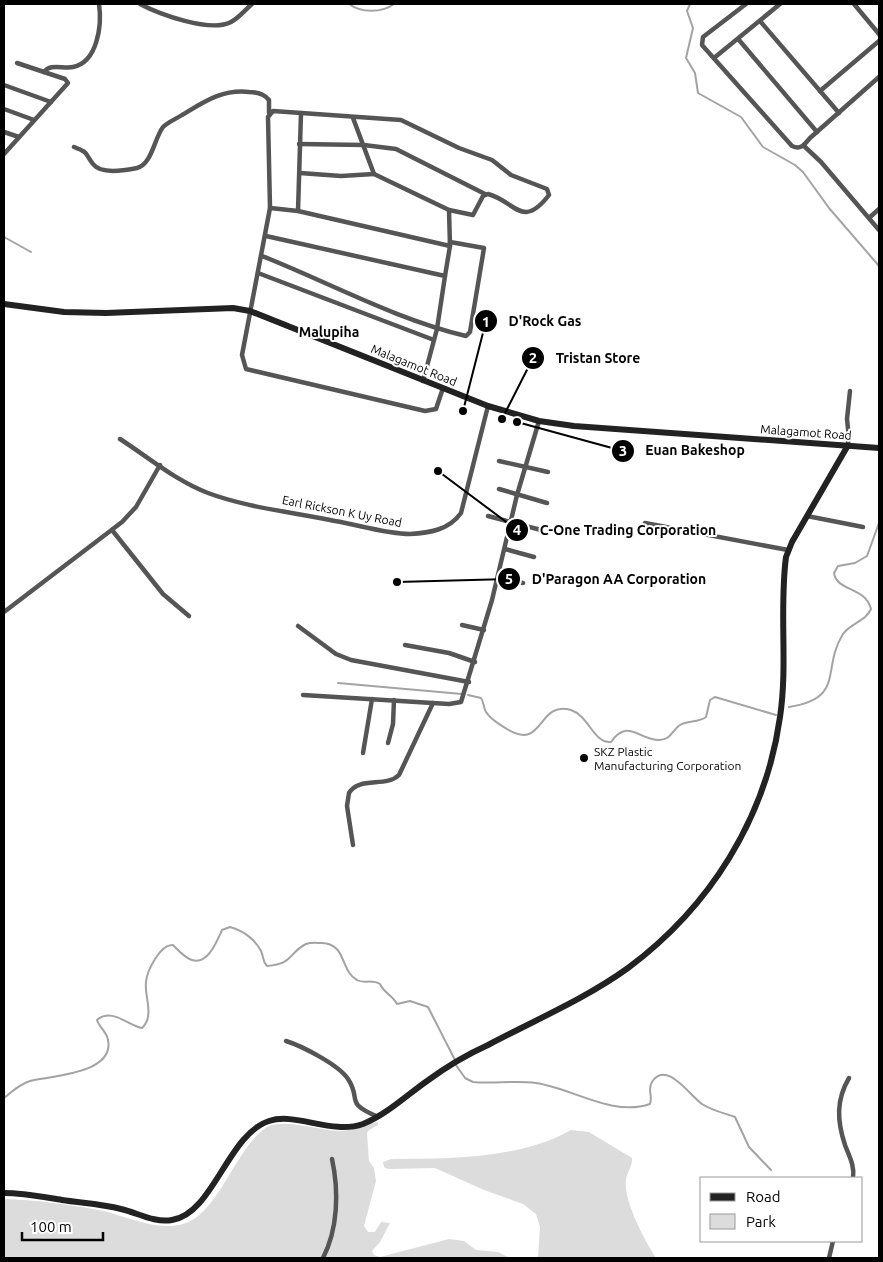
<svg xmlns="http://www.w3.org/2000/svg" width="883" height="1262" viewBox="0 0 883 1262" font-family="Ubuntu,sans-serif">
<rect width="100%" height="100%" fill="#fff"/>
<g fill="#dcdcdc">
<path d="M378 1122V1125L369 1130 367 1133 369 1161 374 1168 376 1181 364 1226 368 1232H375L381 1222 390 1223 380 1242 372 1251 374 1255 380 1257 449 1239 464 1241 476 1250 498 1252 510 1258H4V1199C35 1200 67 1204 98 1210 126 1215 155 1232 183 1224 219 1214 234 1149 267 1127 282 1118 320 1130 338 1131 353 1131 364 1124 378 1122Z"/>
<path d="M571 1130 589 1132 632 1158C633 1166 627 1171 626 1180 623 1200 645 1241 656 1258H538L540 1227 536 1214 523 1204 484 1190 435 1168 388 1169 384 1167 383 1162 391 1159C448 1159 521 1159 571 1130Z"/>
</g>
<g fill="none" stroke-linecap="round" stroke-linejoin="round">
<g stroke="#a3a3a3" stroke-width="2">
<path d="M349 4C361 13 382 13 394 4"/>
<polyline points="690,4 687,11 693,28 686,58 695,73 698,93 741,117 763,147 795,165 803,172 829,208 879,266"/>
<polyline points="4,237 31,252"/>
<polyline points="338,683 462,694"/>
<path d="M468 695 481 698C484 702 483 707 486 712 491 720 499 724 507 729 544 752 537 700 571 710 589 716 594 744 611 742 628 718 639 740 659 740 671 740 672 730 680 725 688 720 698 723 706 717L710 700 715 697 776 715"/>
<path d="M789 707C846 698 821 669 843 634 851 623 866 621 871 609 865 586 837 592 834 573L838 566 855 563 867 556 879 523"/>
<path d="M456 1065 465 1078 473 1082C494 1084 515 1080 536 1083 572 1088 612 1117 650 1104 653 1096 647 1089 652 1082 666 1059 691 1097 702 1104 713 1111 724 1113 735 1117L749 1147 771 1170"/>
<path d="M4 1098C11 1092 20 1084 30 1081 50 1076 115 1074 108 1040 107 1032 99 1027 97 1020 111 1007 129 1026 142 1028 155 1016 144 996 146 982 147 971 160 944 173 945 178 950 185 958 192 960 208 965 217 941 222 930L230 927C242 930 255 939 261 951 264 957 262 961 267 966 294 964 288 953 306 944 311 942 317 943 322 943 347 944 340 971 357 980 364 984 372 979 380 984 384 993 392 995 397 1004L410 1001 428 1007 455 1060"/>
</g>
<g stroke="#555" stroke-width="4.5">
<path d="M140 4C159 14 210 33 231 22 239 18 245 10 252 4"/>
<path d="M746 4 703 37 702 45 792 146C801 150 804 145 810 138L879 77"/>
<polyline points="854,4 879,34"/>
<polyline points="760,21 839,113"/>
<polyline points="739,40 817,132"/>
<polyline points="714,58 780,4"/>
<path d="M44 72C50 63 63 69 73 67 98 62 102 24 99 4"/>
<polyline points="4,85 51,102"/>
<polyline points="820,91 879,41"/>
<polyline points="4,109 34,120"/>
<path d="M353 118 374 174 449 210 473 215 483 196 488 194C515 201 522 230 549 195L547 189 511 175 492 160 459 148 401 120 273 111 268 117 270 208 242 355 246 369 425 411 436 409 443 388"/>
<polyline points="4,132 19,137"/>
<polyline points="299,144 364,145 396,149 485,194"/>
<polyline points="804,146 821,162 879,230"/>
<path d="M74 147C89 153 84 152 93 164 101 175 126 170 137 168 152 164 154 139 163 127 168 122 176 119 182 115 204 102 222 89 249 92 256 92 264 94 269 100V113"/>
<polyline points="4,154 68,83 65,79 17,63"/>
<polyline points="300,173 341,176 374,174"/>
<polyline points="270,208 298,211 450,246"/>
<polyline points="298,211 301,113"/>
<polyline points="869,218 879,209"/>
<polyline points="266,236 445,276 437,329 423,381"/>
<path d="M262 256C330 283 395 319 466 336L470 332 484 248 450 242"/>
<polyline points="258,273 434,340"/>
<polyline points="445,276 450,246 449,210"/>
<path d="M120 439C148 457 176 481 208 493 248 508 293 512 335 521 359 525 386 534 410 534 429 533 449 530 461 513L488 406"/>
<polyline points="847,447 849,438 847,419 850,391"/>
<polyline points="499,461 548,472"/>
<polyline points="499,489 547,503"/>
<polyline points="488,516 541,530"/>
<polyline points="807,516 863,527"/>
<polyline points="645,523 788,550"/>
<polyline points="112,530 163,594 189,616"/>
<polyline points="505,549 534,557"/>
<polyline points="498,577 523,583"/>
<polyline points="4,612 122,522 136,507 160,465"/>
<polyline points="462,625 484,630"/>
<polyline points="298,626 336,654 351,660 469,682"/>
<polyline points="405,645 449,653 475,662"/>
<polyline points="303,695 449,704 461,702 492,600 517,495 539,421"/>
<polyline points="388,743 393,724 394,700"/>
<polyline points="363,753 372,699"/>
<path d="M353 845 347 806 349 793C359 776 386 788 399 775L433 703"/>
<path d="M286 1041C302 1046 339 1065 348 1079 362 1100 344 1102 376 1116"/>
<path d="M849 1078C836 1100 837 1121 845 1145 849 1156 855 1166 853 1178"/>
<path d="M323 1258C338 1229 339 1191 332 1159"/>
<polyline points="829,1258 833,1241"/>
</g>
<g stroke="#222" stroke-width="6">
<polyline points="4,304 64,312 106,313 233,308 250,311 488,406 539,421 574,426 879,448"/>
<path d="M4 1193C23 1193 43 1197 62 1200 82 1203 102 1204 121 1209 138 1213 154 1223 172 1220 213 1214 228 1134 269 1121 296 1112 332 1135 363 1124 386 1115 407 1095 427 1081 446 1067 466 1055 488 1045 535 1020 585 999 628 968 710 907 766 818 780 717 788 664 779 610 786 557L792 542 847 447"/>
</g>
</g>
<circle fill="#000" stroke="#fff" stroke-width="2" cx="584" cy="758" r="5"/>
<g text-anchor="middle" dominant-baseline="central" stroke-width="4" stroke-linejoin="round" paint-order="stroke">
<g font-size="12" fill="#000" stroke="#fff">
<text transform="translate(414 365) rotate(22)">Malagamot Road</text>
<text transform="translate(806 432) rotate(4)">Malagamot Road</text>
<text transform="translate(342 511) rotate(11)">Earl Rickson K Uy Road</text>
</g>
<g font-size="12" fill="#000" stroke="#fff" text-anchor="start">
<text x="594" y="751">SKZ Plastic<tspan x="594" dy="14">Manufacturing Corporation</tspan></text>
</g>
<g font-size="14" font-weight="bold" fill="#000" stroke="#fff">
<text x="329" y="332">Malupiha</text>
</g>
</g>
<path fill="none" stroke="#000" stroke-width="2" d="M463 411L486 321M502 419L533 358M517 422L623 451M438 471L517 530M397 582L509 579"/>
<g fill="#000" stroke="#fff" stroke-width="2">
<circle cx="463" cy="411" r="5"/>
<circle cx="502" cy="419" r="5"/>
<circle cx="517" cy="422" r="5"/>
<circle cx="438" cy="471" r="5"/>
<circle cx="397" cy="582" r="5"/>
<circle cx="486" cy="321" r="12"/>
<circle cx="533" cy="358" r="12"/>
<circle cx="623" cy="451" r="12"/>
<circle cx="517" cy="530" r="12"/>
<circle cx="509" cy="579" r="12"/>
</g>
<g font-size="15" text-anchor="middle" font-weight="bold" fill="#fff">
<text x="486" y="327">1</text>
<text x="533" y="363">2</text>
<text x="623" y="456">3</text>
<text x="517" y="535">4</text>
<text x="509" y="584">5</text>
</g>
<g font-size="14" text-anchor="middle" font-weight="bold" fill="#000" stroke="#fff" stroke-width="4" stroke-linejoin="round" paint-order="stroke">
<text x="545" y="326">D'Rock Gas</text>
<text x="598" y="363">Tristan Store</text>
<text x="695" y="455">Euan Bakeshop</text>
<text x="628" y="535">C-One Trading Corporation</text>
<text x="619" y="584">D'Paragon AA Corporation</text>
</g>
<rect width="883" height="1262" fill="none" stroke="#000000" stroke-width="10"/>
<rect x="700" y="1177" width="162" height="65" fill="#ffffff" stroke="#999999"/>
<rect x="710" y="1193" width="25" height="8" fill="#222222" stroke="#999999"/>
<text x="746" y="1202" font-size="15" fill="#000000">Road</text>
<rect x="710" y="1214" width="25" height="15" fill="#dcdcdc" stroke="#999999"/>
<text x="746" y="1227" font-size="15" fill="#000000">Park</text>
<path d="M22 1232v8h81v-8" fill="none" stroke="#000000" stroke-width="2.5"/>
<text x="30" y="1232" font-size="15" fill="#000000" stroke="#ffffff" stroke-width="4" paint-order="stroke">100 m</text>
</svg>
